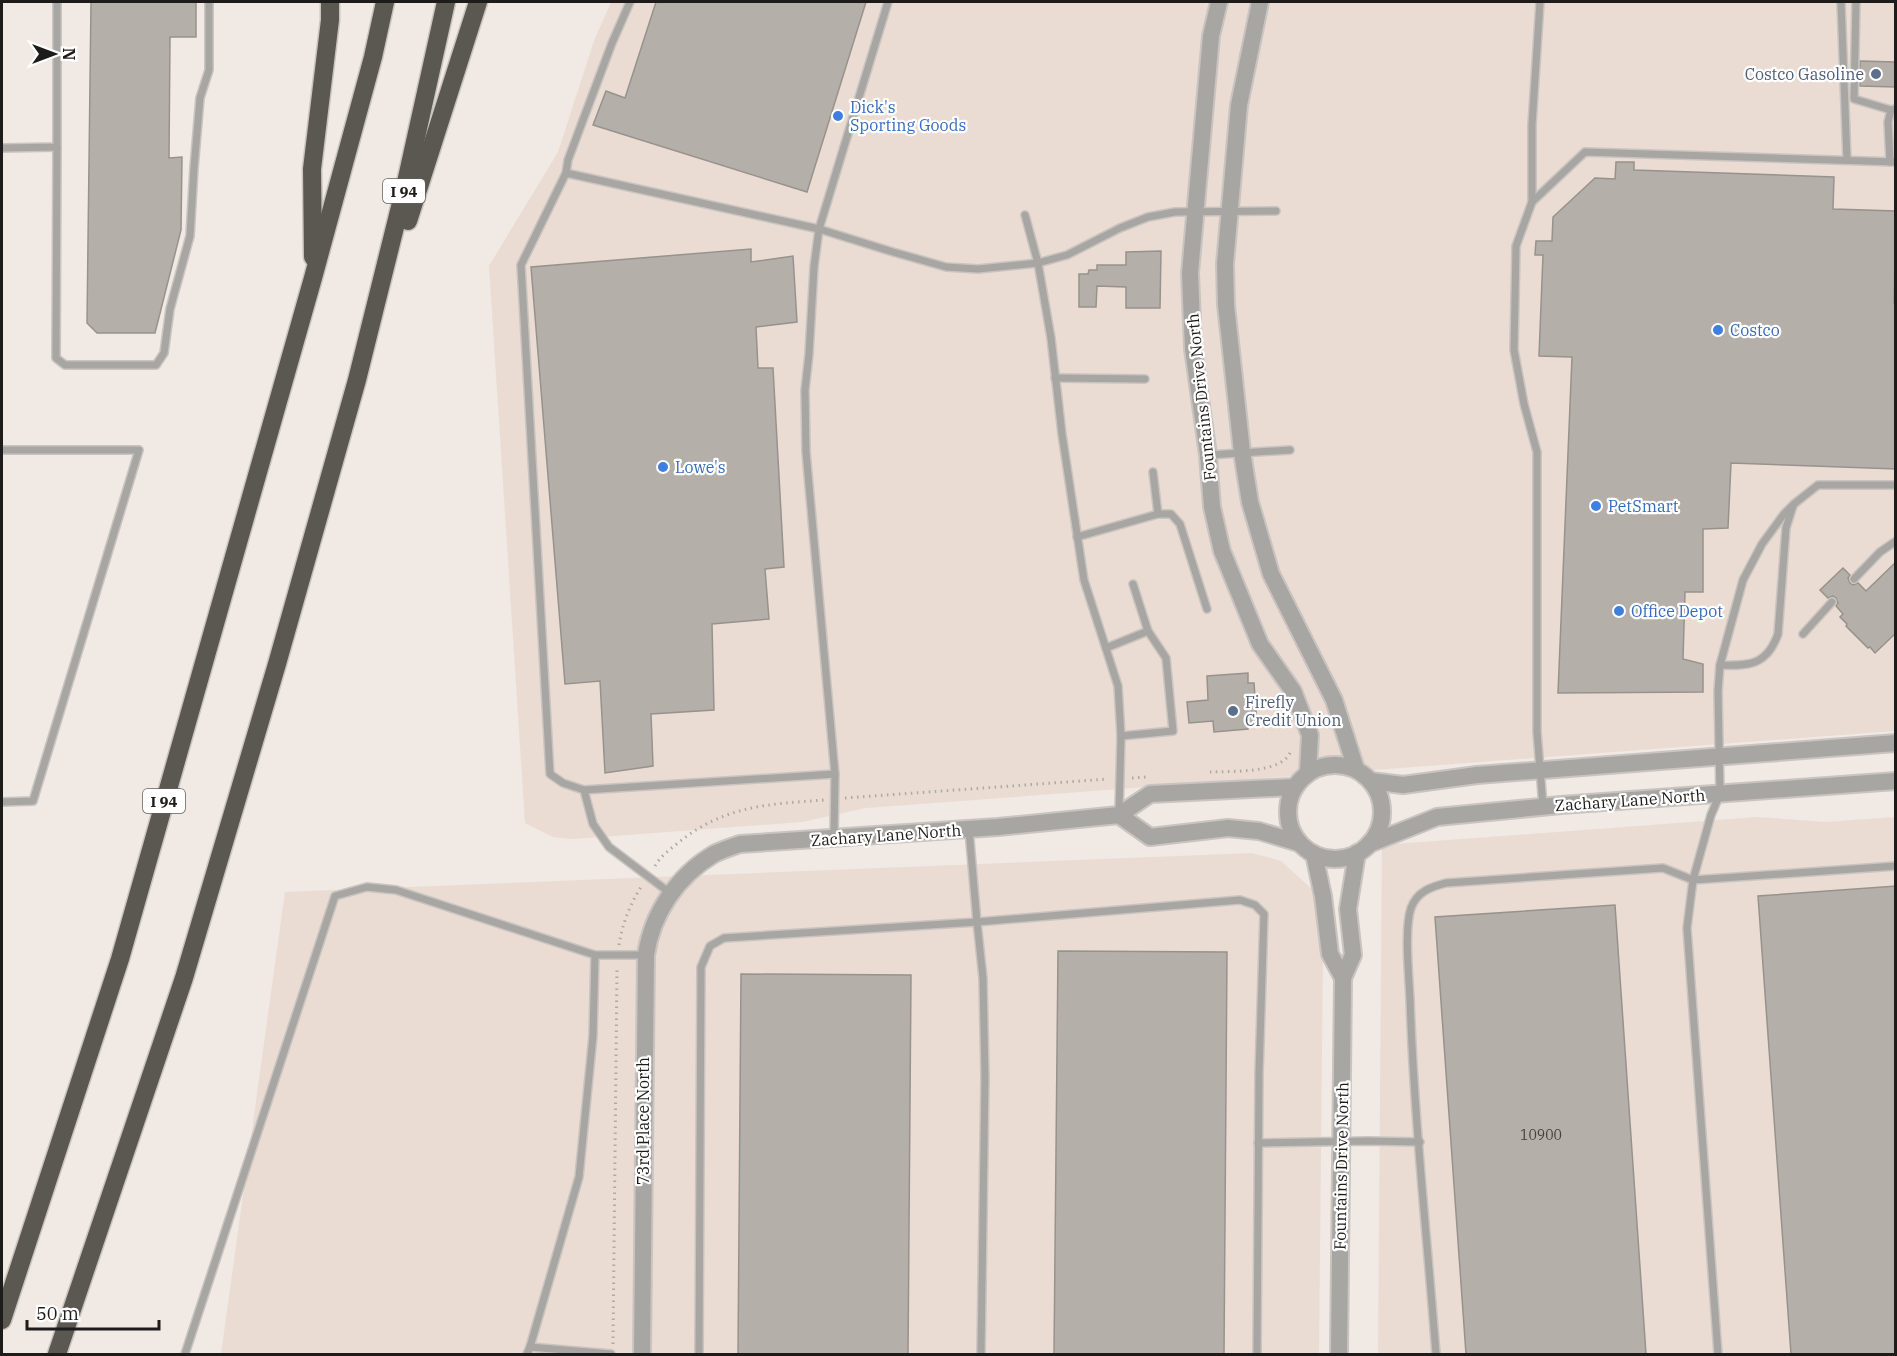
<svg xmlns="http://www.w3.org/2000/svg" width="1897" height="1356" viewBox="0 0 1897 1356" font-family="'IBM Plex Serif',serif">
<rect width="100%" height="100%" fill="#f0e9e4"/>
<g fill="#eadcd3">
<polygon points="611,2 1895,2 1895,731 866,808 802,822 573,839 553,837 525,823 489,266 558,152 594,41"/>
<polygon points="1758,817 1826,822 1895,817 1895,1354 1378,1354 1382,845"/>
<polygon points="1252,853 1281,861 1314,891 1323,951 1319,1354 221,1354 285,892"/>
</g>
<g fill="#b5afaa" stroke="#98928d" stroke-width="1.5">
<polygon points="91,2 196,2 196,37 170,37 169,158 182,157 181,230 155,333 97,333 87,323"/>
<polygon points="656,2 866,2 807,192 593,125 606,91 625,98"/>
<polygon points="1860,61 1896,62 1896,87 1860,86"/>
<polygon points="1616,162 1634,162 1634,170 1834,177 1833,209 1896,211 1894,303 1896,303 1896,469 1731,463 1728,528 1703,529 1703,592 1685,592 1683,659 1703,664 1703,692 1558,693 1572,357 1539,356 1543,255 1535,255 1536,241 1552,241 1553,217 1595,178 1615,179"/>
<polygon points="751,249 751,262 793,256 797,322 756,327 758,368 773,368 784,567 765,569 769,619 712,624 714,710 651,714 653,766 605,773 600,681 565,684 531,267"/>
<polygon points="1161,251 1160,308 1126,308 1126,287 1097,286 1096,307 1079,307 1079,274 1088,274 1089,270 1097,270 1097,265 1126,265 1126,252"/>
<polygon points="1896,562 1896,633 1875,653 1870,647 1868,648 1846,626 1847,624 1840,617 1843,614 1836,606 1838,603 1836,598 1833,596 1828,598 1820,590 1843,568 1850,575 1848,578 1850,583 1853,585 1858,583 1866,591"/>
<polygon points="1248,673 1248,683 1254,683 1257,724 1248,725 1248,729 1214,732 1213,721 1189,723 1187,702 1208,700 1207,676"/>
<polygon points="1896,886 1896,1354 1791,1354 1758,896"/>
<polygon points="1615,905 1646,1354 1466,1354 1435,917"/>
<polygon points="1058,951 1227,952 1224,1354 1054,1354"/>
<polygon points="741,974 911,975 908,1354 738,1354"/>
</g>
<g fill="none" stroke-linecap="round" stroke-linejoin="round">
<g stroke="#cac4c0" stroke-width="10">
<g id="service">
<polyline points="630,2 612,43 568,160 566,173 521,265 550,774 563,783 584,790 835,774"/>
<polyline points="1540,2 1532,125 1532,202 1516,246 1514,350 1524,404 1537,452 1537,732 1543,806"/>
<polyline points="1841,2 1847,160"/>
<polyline points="1856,2 1854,99 1891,110"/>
<polyline points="57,147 56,358 65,365 156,365 164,353 170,309 190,236 194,168 200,98 209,70 209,2"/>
<polyline points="2,148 57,147 57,2"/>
<polyline points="1890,162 1888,122 1891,110 1896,109"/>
<polyline points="566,173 819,229 893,252 946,267 978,269 1038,263 1067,255 1120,228 1148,217 1175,212 1276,211"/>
<polyline points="1532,202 1585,152 1896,162"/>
<polyline points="1025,215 1038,263 1051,338 1062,434 1084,580 1118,686 1121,736 1119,813"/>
<polyline points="1055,378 1145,379"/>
<polyline points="2,450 139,450 33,801 2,802"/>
<polyline points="1209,455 1290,450"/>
<polyline points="1153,472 1158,514"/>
<polyline points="1077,537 1158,514 1171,514 1180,524 1207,609"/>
<polyline points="1854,579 1880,552 1896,541"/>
<polyline points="1803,634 1832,602"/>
<polyline points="1106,648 1148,631"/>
<path d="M1720 665C1750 666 1767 665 1778 634L1786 528 1793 506"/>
<polyline points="1121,736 1173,731 1166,658 1148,631 1133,584"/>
<polyline points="584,790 593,824 609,847 670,893"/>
<polyline points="969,830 977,922 1240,900 1255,905 1264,914 1259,1073 1257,1354"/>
<polyline points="834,837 835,774 806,452 805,390 809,354 814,267 819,229 888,2"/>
<polyline points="1258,1143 1368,1141 1420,1142"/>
<polyline points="530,1347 579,1177 593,1036 595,955"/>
<polyline points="185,1354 335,896 367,887 396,890 595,955 646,955"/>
<polyline points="527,1354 530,1347 611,1354"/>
<polyline points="699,1354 701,967 710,946 724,938 977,922 983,978 985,1077 981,1354"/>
<path d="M1436 1354C1427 1236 1414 1118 1410 999 1409 977 1404 929 1411 908 1417 892 1430 887 1446 883L1663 868 1693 880 1896 866"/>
<polyline points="1718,1354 1687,928 1693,880 1711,815 1720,794 1718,691 1720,665 1743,580 1762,544 1784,514 1794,504 1818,485 1896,485"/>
</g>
</g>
<g stroke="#cac4c0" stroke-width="20">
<g id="tertiary">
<polyline points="1219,2 1211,36 1190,273 1193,349 1208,455 1212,507 1222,551 1260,644 1293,691 1310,735 1308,773"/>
<polyline points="1260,2 1239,105 1225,264 1226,305 1242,452 1250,502 1271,574 1334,700 1356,769"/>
<circle cx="1335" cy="812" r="47"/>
<polyline points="1371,781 1403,785 1477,775 1896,743"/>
<polyline points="1119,815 1150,837 1228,828 1259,831 1299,843"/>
<polyline points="1369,844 1437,817 1561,805 1896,781"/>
<polyline points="1314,854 1323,896 1330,954 1343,978"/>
<path d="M642 1354 646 955C652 914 677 876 714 854 722 850 731 847 740 844L998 827 1119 815 1150 794 1295 787"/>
<polyline points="1339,1354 1343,978 1353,955 1348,909 1357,853"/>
</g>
</g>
<g stroke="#cac4c0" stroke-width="21">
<g id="motorway">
<polyline points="408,221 478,2"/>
<polyline points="313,257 312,169 330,20 330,2"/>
<polyline points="2,1320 120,959 313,278 373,57 385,2"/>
<polyline points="57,1354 184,978 277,664 357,380 405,187 446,2"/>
</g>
</g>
<g stroke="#aea9a5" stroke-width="3" stroke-dasharray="1.5 4.5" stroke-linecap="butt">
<path d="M1210 772C1231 771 1285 774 1291 750"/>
<polyline points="1132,778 1147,777"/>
<polyline points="845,798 1108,779"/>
<path d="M655 866C660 857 669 850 678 843 723 806 768 804 824 800"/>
<path d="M619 945C622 925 630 904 641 887"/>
<polyline points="613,1344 617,966"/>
</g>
<use href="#service" stroke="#a7a6a3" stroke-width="7"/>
<use href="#tertiary" stroke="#a7a6a3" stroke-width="16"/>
<use href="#motorway" stroke="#5b5852" stroke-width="18"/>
</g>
<g fill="#5c6f8a" stroke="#fff" stroke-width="2">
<circle cx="1876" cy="74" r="6"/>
<circle cx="1233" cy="711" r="6"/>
</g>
<g fill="#3f7fe0" stroke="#fff" stroke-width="2">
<circle cx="838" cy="116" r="6"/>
<circle cx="1718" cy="330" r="6"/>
<circle cx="663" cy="467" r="6"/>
<circle cx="1596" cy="506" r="6"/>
<circle cx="1619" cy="611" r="6"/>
</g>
<g text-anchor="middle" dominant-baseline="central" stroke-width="4.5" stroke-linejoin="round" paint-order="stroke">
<g font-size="14" fill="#44413e">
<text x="1541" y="1135">10900</text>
</g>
<g fill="#fff" stroke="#62605f" stroke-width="1.5">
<rect x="383" y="179" width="42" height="24" rx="4.5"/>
<rect x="143" y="789" width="42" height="24" rx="4.5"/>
</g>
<g font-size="15" font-weight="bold" fill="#1e1c1a">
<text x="404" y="191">I 94</text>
<text x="164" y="801">I 94</text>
</g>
<g font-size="16" fill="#4e5e75" stroke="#fff" text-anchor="end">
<text x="1864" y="74">Costco Gasoline</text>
<text x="1245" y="702" text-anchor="start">Firefly<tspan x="1245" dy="18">Credit Union</tspan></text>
</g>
<g font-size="16" fill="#366cbe" stroke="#fff" text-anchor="start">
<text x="850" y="107">Dick's<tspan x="850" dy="18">Sporting Goods</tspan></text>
<text x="1730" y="330">Costco</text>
<text x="675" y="467">Lowe's</text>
<text x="1608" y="506">PetSmart</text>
<text x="1631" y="611">Office Depot</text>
</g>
<g font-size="16" fill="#1e1c1a" stroke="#fff">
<text transform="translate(1201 397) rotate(-96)">Fountains Drive North</text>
<text transform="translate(1630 800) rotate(-4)">Zachary Lane North</text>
<text transform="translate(886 835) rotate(-4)">Zachary Lane North</text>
<text transform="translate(643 1121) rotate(-90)">73rd Place North</text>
<text transform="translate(1341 1166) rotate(-89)">Fountains Drive North</text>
</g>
</g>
<rect width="1897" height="1356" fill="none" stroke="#1e1c1a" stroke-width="6"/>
<g transform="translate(54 54) rotate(90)" stroke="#ffffff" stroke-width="4.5" paint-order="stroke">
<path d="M0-4.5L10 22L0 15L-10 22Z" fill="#1e1c1a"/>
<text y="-9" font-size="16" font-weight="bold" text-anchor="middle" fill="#1e1c1a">N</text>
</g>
<path d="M27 1320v9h132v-9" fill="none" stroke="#1e1c1a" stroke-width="3"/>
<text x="36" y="1320" font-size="18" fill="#1e1c1a" stroke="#ffffff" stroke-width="4.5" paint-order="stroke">50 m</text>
</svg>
